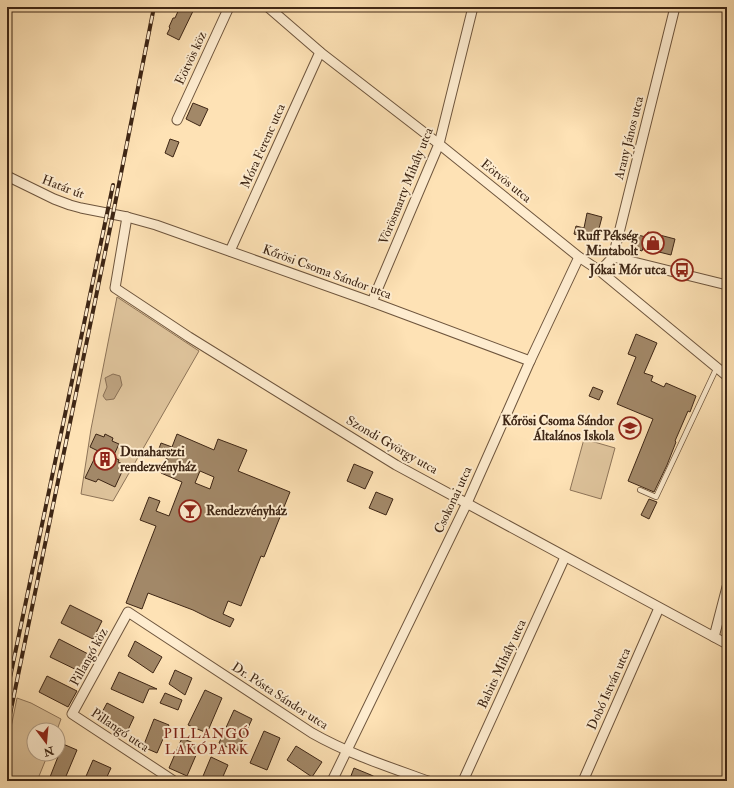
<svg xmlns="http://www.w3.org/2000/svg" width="734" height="788" viewBox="0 0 734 788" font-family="'IM FELL Double Pica',serif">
<rect width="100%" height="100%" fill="#fee2b5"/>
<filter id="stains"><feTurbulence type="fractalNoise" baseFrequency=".005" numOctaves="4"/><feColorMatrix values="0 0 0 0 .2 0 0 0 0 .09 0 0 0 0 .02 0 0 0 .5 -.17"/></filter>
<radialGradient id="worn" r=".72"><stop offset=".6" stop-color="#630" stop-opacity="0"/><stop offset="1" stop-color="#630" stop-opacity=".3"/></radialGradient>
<g fill="#ddc29a" stroke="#8e7458">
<polygon points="117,297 199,351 113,501 81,494 91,429"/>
<polygon points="584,439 615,448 601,499 570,490"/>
<polygon points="17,698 31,703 61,719 57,730 34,730 34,754 48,754 37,781 7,781 7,747"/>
</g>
<polygon fill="#bda27f" stroke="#8a7055" points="113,374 120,376 122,385 114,399 106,400 103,396 107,387 105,378"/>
<g fill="#a28868" stroke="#3e2615" fill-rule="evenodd">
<polygon points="180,7 195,7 179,40 167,34 170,28 169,27 173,18 175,18"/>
<polygon points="193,103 208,109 200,126 186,119"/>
<polygon points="170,139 179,142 173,157 165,153"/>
<polygon points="587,213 602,217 596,240 574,234 576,226 584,228"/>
<polygon points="648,232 675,239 671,255 643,248 642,251 630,247 634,234 646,237"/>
<polygon points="636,334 657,343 644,373 653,376 651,381 664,387 666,383 696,396 690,412 688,411 675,441 676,442 667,465 654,492 628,481 653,419 617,404 636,357 628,354"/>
<polygon points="593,387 603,391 599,400 589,396"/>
<polygon points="96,434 104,437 105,434 113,438 112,441 119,444 113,457 119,460 118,462 125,465 115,487 98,479 96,482 85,478 98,451 90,447"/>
<path d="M177 434 214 450 218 439 247 450 238 471 290 492 264 557 261 556 241 606 228 601 223 614 234 619 230 627 209 618 193 610 148 593 142 609 126 603 156 526 140 520 149 497 160 501 156 511 169 516 182 482 161 473 168 459 157 454 161 443 172 447ZM200 471 214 477 210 489 195 483Z"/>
<polygon points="354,464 373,472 365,489 347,481"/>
<polygon points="376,492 393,499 386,515 369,508"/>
<polygon points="649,499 657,502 649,519 641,515"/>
<polygon points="70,605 102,621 93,639 61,623"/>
<polygon points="59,639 92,656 83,673 50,657"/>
<polygon points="135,641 162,657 153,673 128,656"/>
<polygon points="175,670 192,678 185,695 169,684"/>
<polygon points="119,672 157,689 149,689 143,703 111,689"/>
<polygon points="47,676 77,691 68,707 39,692"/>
<polygon points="205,690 222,698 207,733 188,725"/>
<polygon points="165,693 182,700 178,710 160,703"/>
<polygon points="107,703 134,717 127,732 99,718"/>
<polygon points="234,710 252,719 237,752 219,743"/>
<polygon points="154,719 169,725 157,753 143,747"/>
<polygon points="264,731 280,738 267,770 250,763"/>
<polygon points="182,738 200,746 187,776 169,768"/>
<polygon points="63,744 77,750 64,781 61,781 50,777"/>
<polygon points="296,746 322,762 312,777 287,760"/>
<polygon points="211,757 228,765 221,781 201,781"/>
<polygon points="93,760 111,768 105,781 84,781"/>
<polygon points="354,768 371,775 383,781 349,781"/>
</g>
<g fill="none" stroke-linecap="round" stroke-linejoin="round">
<g stroke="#6e553d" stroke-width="6">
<polyline id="service" points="640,490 656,497 717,367"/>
</g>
<g stroke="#6e553d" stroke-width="11">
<g id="minor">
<polyline points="268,7 320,52 439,144 579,257 600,271 727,376"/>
<polyline points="177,120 229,7"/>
<polyline points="7,176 54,199 70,205 81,208 127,217 156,225 372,302 530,361"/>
<polyline points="127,217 115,288 189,337 396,465 727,644"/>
<polyline points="230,251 320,52"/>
<polyline points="613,257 727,285"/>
<polyline points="600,271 613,257 675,7"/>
<polyline points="372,302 439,144 473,7"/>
<polyline points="714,637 727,587"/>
<path d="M174 781 72 714 128 612 312 733C349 754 389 767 428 781"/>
<polyline points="332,781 467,503 530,361 579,257"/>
<polyline points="463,781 565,557"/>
<polyline points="583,781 659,608"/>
</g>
</g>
<use href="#service" stroke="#feeccf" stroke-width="4.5"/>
<use href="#minor" stroke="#feeccf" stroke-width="9"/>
<g stroke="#3e2615" stroke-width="4">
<g id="rail">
<polyline points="7,692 113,185"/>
<polyline points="7,729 113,214 154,7"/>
</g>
</g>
<use href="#rail" stroke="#feeccf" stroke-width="2.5" stroke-dasharray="8" stroke-linecap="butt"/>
</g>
<defs>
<g id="shop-ring" transform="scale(1.15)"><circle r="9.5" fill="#feeccf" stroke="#8f2418" stroke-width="1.5"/><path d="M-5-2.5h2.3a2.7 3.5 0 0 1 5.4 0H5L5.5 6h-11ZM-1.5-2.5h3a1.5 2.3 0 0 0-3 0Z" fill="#8f2418"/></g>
<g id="bus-ring" transform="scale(1.15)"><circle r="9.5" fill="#feeccf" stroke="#8f2418" stroke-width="1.5"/><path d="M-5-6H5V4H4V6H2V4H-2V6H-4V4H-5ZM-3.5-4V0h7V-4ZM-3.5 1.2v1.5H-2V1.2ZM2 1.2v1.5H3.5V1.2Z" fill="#8f2418"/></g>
<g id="school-ring" transform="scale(1.15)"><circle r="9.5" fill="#feeccf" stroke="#8f2418" stroke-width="1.5"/><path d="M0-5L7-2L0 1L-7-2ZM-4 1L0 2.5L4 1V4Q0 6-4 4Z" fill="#8f2418"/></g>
<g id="building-ring" transform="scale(1.15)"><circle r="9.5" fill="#feeccf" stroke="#8f2418" stroke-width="1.5"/><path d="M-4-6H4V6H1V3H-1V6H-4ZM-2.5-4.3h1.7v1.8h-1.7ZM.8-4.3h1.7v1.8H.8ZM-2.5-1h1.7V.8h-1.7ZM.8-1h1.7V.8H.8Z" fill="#8f2418"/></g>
<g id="bar-ring" transform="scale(1.15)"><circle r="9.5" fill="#feeccf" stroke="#8f2418" stroke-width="1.5"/><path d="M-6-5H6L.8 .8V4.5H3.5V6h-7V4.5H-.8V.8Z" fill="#8f2418"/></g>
</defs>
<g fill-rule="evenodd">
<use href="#shop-ring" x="653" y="243"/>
<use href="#bus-ring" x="682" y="270"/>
<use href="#school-ring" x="630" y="428"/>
<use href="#building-ring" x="105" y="459"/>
<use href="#bar-ring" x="190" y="511"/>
</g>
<g text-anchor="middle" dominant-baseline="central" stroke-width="4" stroke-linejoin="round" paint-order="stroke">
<g font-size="13" fill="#3e2615" stroke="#feeccf">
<text transform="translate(191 58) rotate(-65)">Eötvös köz</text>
<text transform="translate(629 138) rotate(-76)">Arany János utca</text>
<text transform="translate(263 146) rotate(-66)">Móra Ferenc utca</text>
<text transform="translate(506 181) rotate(39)">Eötvös utca</text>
<text transform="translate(406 186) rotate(-68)">Vörösmarty Mihály utca</text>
<text transform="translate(63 187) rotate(21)">Határ út</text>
<text transform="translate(327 272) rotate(20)">Kőrösi Csoma Sándor utca</text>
<text transform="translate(392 445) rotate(30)">Szondi György utca</text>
<text transform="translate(453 500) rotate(-65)">Csokonai utca</text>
<text transform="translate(89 657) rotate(-61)">Pillangó köz</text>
<text transform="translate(502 664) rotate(-65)">Babits Mihály utca</text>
<text transform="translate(609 689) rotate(-66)">Dobó István utca</text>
<text transform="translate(280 696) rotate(33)">Dr. Pósta Sándor utca</text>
<text transform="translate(120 730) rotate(34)">Pillangó utca</text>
</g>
<g font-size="13" font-weight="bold" fill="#3e2615" stroke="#feeccf" text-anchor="end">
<text x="638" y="236">Ruff Pékség<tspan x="638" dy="15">Mintabolt</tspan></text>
<text x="666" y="270">Jókai Mór utca</text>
<text x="614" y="421">Kőrösi Csoma Sándor<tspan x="614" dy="15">Általános Iskola</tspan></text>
<text x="120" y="452" text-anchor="start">Dunaharszti<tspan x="120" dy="15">rendezvényház</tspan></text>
<text x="206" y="511" text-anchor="start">Rendezvényház</text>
</g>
<g font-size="14" letter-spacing="1" fill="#7a1f14" stroke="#feeccf">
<text x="207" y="733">PILLANGÓ<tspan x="207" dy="16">LAKÓPARK</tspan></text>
</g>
</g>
<rect width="734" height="788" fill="none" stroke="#fee2b5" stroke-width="24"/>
<rect x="8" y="8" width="718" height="772" fill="none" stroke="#3e2615" stroke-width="2"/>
<rect x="12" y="12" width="710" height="764" fill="none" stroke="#3e2615"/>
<g transform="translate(46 742) rotate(164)"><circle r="19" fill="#feeccf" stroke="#b19d85"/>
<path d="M0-3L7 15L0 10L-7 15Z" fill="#8f2418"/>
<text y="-6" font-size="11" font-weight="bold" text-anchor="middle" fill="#3e2615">N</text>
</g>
<rect width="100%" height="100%" filter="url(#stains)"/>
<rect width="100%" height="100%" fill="url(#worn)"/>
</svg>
